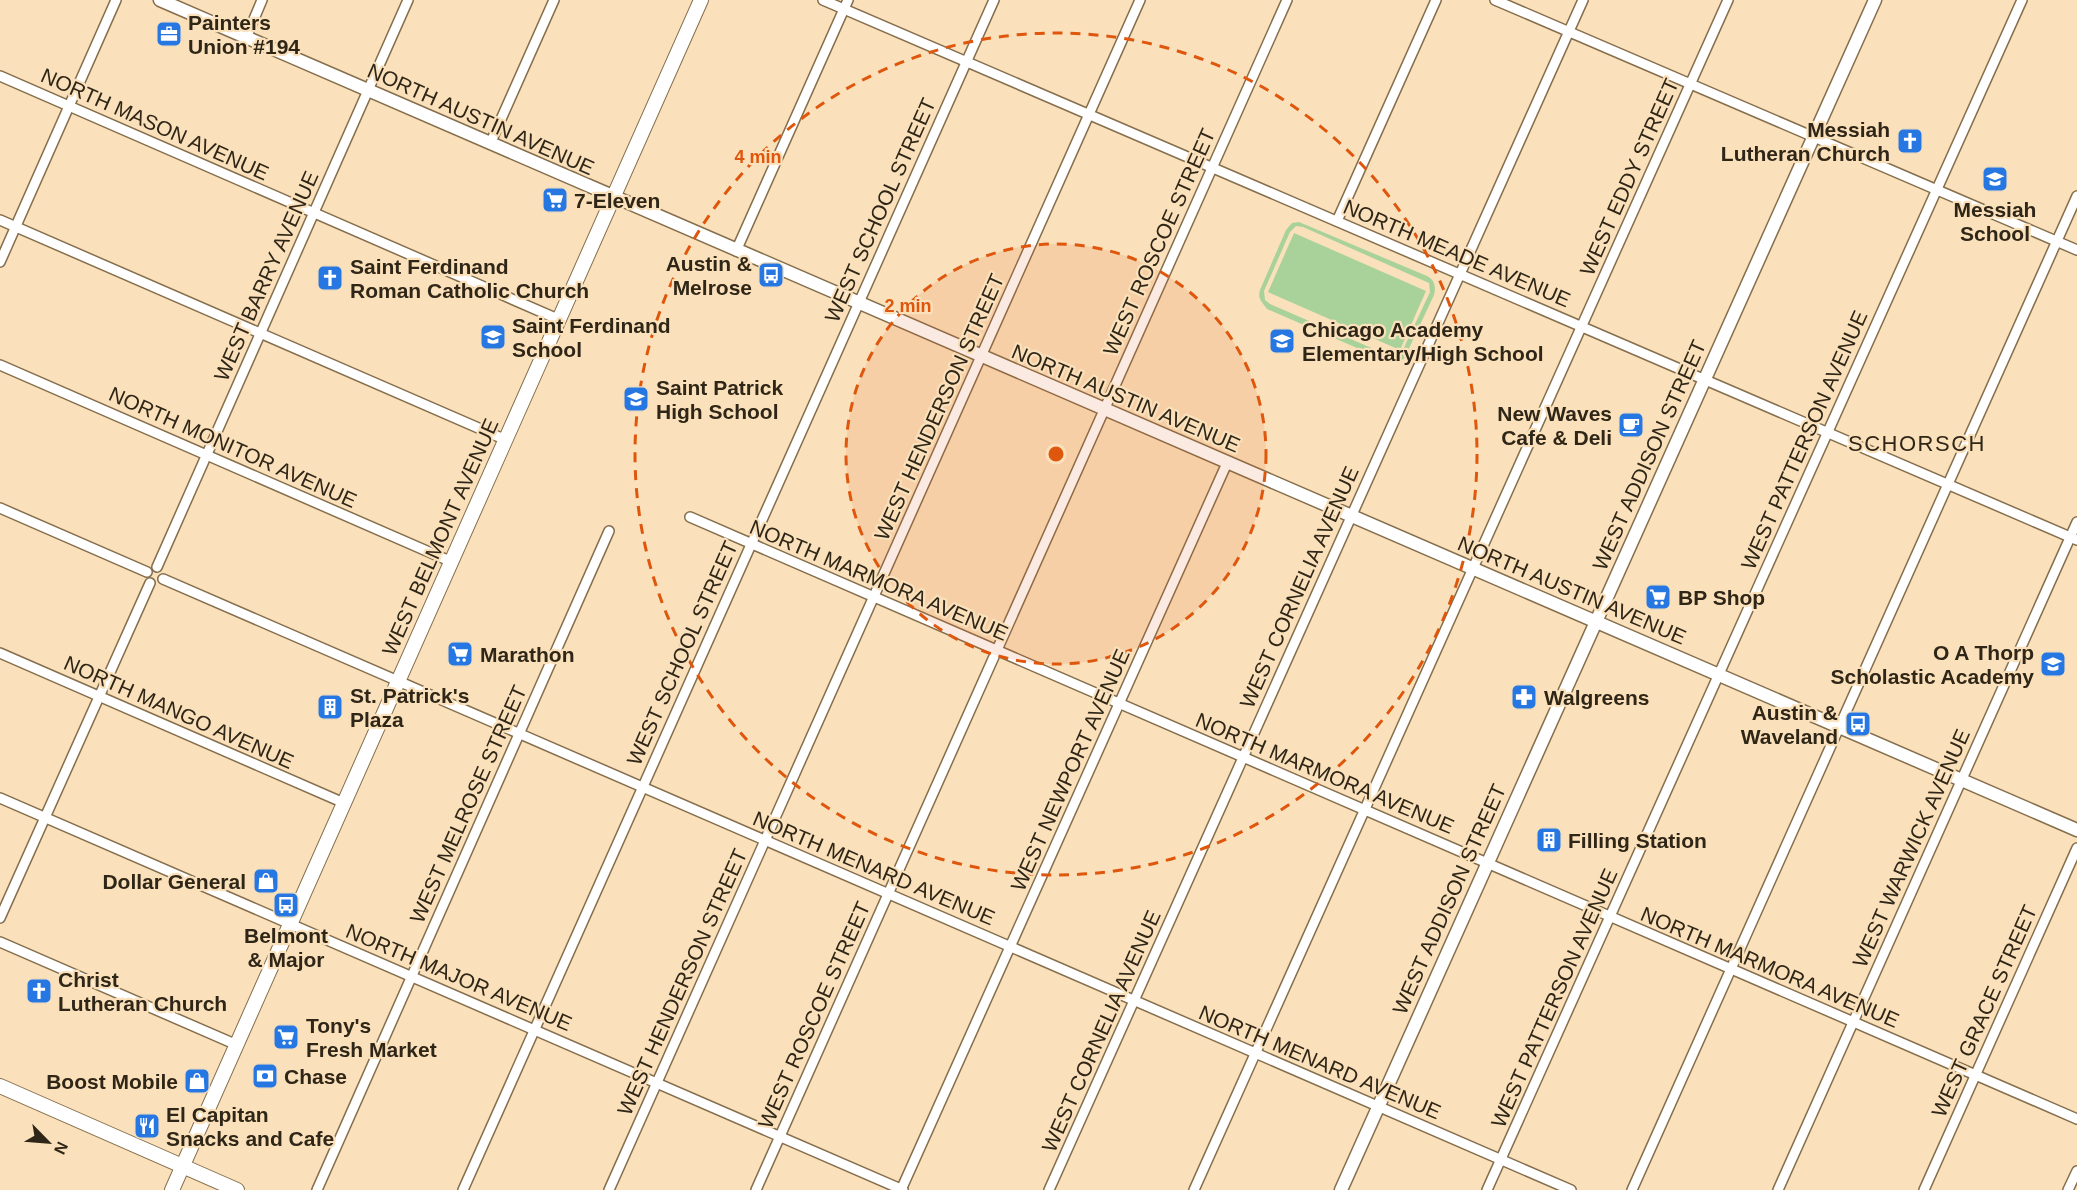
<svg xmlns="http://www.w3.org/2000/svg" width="2077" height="1190" viewBox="0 0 2077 1190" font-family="Helvetica,sans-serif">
<rect width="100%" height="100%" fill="#fae1bb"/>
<g fill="#a9d29a" fill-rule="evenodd">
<path d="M1299 222 1427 276C1435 280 1436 287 1434 295L1404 359 1397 361H1387L1267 309C1263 303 1257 299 1260 290L1286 230 1292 223ZM1296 226 1303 227 1429 283 1430 292 1400 356H1390L1270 304 1265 300 1264 291 1290 232Z"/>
<polygon points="1294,233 1426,291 1400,350 1268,292"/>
</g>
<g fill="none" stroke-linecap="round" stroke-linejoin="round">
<g stroke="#856e4c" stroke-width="12">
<g id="minor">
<polyline points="823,0 2077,540"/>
<polyline points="1495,0 2077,250"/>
<polyline points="246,38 262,0"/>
<polyline points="0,76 560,320"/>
<polyline points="490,144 554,0"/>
<polyline points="0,220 506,440"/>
<polyline points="1337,221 1436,0"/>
<polyline points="736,251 848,0"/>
<polyline points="0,262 116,0"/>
<polyline points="0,365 452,562"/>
<polyline points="0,508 147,572"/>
<polyline points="690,517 2077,1119"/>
<polyline points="157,567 408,0"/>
<polyline points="163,579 1571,1190"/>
<polyline points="0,653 344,803"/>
<polyline points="0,798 903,1190"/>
<polyline points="0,918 150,583"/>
<polyline points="0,942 237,1045"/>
<polyline points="317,1190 609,531"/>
<polyline points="463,1190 994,0"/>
<polyline points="609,1190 1140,0"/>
<polyline points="756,1190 1287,0"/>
<polyline points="901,1190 1227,463"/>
<polyline points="1049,1190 1583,0"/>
<polyline points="1194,1190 1728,0"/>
<polyline points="1487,1190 2022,0"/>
<polyline points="1632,1190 2077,196"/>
<polyline points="1778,1190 2077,522"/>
<polyline points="1924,1190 2077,848"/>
<polyline points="2068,1190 2077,1171"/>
</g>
</g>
<g stroke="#856e4c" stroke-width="15">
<g id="tertiary">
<polyline points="160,0 2077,830"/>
<polyline points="1341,1190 1875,0"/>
</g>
</g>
<g stroke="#856e4c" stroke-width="16">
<g id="secondary">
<polyline points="0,1086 237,1190"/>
<polyline points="172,1190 701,0"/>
</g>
</g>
<use href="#minor" stroke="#fff" stroke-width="9"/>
<use href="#tertiary" stroke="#fff" stroke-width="12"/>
<use href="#secondary" stroke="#fff" stroke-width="14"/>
</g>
<circle cx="1056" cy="454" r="210" fill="#df560d" fill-opacity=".12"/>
<g fill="none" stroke="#df560d" stroke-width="3" stroke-dasharray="10 8">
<circle cx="1056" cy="454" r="210"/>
<circle cx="1056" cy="454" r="421"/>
</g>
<defs>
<g id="office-square" transform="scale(1.35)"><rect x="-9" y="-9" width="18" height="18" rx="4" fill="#2777e2" stroke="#fae1bb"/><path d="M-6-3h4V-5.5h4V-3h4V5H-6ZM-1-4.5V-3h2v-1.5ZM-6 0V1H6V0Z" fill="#fff"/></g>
<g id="church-square" transform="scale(1.35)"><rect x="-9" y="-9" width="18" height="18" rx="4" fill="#2777e2" stroke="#fae1bb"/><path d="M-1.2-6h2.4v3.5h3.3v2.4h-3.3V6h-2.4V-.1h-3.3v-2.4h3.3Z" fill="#fff"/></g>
<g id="school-square" transform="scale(1.35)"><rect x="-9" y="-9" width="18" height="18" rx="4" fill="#2777e2" stroke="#fae1bb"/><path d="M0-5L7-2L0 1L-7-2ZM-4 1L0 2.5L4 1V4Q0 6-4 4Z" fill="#fff"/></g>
<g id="supermarket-square" transform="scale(1.35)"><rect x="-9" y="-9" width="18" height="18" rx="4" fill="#2777e2" stroke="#fae1bb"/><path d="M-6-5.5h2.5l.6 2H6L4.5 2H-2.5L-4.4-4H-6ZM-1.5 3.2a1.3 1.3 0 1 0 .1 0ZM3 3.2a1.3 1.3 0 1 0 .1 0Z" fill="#fff"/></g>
<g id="bus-square" transform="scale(1.35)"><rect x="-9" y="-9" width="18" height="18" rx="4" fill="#2777e2" stroke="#fae1bb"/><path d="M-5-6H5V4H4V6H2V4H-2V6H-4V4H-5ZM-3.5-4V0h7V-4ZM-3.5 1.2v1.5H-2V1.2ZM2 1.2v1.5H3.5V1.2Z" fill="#fff"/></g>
<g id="cafe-square" transform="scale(1.35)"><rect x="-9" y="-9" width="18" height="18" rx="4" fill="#2777e2" stroke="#fae1bb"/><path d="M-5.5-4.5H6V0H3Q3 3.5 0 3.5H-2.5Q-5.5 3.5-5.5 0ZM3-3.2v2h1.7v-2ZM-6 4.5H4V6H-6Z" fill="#fff"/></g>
<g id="pharmacy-square" transform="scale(1.35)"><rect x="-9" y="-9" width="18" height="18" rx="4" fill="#2777e2" stroke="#fae1bb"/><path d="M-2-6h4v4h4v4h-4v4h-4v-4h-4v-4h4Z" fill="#fff"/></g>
<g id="building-square" transform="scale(1.35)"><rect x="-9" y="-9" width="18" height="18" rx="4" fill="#2777e2" stroke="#fae1bb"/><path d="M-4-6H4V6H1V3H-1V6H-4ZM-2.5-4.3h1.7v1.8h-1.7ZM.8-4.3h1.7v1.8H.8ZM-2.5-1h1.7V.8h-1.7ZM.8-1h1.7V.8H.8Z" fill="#fff"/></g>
<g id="shop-square" transform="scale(1.35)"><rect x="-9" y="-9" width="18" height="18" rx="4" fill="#2777e2" stroke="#fae1bb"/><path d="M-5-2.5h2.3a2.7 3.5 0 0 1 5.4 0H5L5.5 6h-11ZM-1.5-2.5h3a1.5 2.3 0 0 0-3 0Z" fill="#fff"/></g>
<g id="bank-square" transform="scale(1.35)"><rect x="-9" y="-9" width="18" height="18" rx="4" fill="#2777e2" stroke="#fae1bb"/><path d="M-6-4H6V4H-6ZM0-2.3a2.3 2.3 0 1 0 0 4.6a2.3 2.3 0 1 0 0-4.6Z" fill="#fff"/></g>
<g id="restaurant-square" transform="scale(1.35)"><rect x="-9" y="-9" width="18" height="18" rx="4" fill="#2777e2" stroke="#fae1bb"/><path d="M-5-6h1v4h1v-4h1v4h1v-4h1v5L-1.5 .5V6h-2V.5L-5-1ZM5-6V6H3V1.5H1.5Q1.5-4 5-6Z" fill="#fff"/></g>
</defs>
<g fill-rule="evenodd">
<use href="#office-square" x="169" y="34"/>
<use href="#church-square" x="1910" y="141"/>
<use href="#school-square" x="1995" y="179"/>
<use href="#supermarket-square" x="555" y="200"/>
<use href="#bus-square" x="771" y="275"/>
<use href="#church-square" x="330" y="278"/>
<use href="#school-square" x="493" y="337"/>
<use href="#school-square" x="1282" y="341"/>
<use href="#school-square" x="636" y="399"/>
<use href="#cafe-square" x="1631" y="425"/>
<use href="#supermarket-square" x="1658" y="597"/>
<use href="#supermarket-square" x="460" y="654"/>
<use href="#school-square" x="2053" y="664"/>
<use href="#pharmacy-square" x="1524" y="697"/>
<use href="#building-square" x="330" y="707"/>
<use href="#bus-square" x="1858" y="724"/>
<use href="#building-square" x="1549" y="840"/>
<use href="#shop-square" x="266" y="881"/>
<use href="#bus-square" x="286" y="905"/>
<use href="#church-square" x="39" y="991"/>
<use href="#supermarket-square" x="286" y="1037"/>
<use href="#bank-square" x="265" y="1076"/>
<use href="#shop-square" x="197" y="1081"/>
<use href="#restaurant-square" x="147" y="1126"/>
</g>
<g text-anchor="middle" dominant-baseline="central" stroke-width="4.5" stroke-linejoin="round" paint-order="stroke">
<g font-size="21" font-weight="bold" fill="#2f2617" stroke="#fae1bb" text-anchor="start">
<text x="188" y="22">Painters<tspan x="188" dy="24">Union #194</tspan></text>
<text x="1890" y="129" text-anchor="end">Messiah<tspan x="1890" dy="24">Lutheran Church</tspan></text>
<text x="574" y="200">7-Eleven</text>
<text x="1995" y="209" text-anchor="middle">Messiah<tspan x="1995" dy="24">School</tspan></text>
<text x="752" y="263" text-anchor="end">Austin &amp;<tspan x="752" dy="24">Melrose</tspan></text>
<text x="350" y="266">Saint Ferdinand<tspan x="350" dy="24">Roman Catholic Church</tspan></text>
<text x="512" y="325">Saint Ferdinand<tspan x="512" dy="24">School</tspan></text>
<text x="1302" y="329">Chicago Academy<tspan x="1302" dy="24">Elementary/High School</tspan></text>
<text x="656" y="387">Saint Patrick<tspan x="656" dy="24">High School</tspan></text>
<text x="1612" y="413" text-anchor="end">New Waves<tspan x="1612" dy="24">Cafe &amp; Deli</tspan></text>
<text x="1678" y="597">BP Shop</text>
<text x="2034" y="652" text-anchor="end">O A Thorp<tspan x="2034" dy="24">Scholastic Academy</tspan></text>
<text x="480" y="654">Marathon</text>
<text x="350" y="695">St. Patrick's<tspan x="350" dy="24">Plaza</tspan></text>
<text x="1544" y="697">Walgreens</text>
<text x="1838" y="712" text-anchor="end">Austin &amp;<tspan x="1838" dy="24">Waveland</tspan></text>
<text x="1568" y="840">Filling Station</text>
<text x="246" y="881" text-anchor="end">Dollar General</text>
<text x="286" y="935" text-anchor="middle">Belmont<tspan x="286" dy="24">&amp; Major</tspan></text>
<text x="58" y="979">Christ<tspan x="58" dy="24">Lutheran Church</tspan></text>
<text x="306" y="1025">Tony's<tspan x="306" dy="24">Fresh Market</tspan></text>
<text x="284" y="1076">Chase</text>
<text x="178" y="1081" text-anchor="end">Boost Mobile</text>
<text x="166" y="1114">El Capitan<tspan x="166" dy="24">Snacks and Cafe</tspan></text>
</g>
<g font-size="21" fill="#2f2617" stroke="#fae1bb">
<text transform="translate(481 119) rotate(24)">NORTH AUSTIN AVENUE</text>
<text transform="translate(155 124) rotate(24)">NORTH MASON AVENUE</text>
<text transform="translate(1629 177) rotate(-66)">WEST EDDY STREET</text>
<text transform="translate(880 210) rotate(-66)">WEST SCHOOL STREET</text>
<text transform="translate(1159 242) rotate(-66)">WEST ROSCOE STREET</text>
<text transform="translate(1457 253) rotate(23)">NORTH MEADE AVENUE</text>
<text transform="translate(266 276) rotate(-66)">WEST BARRY AVENUE</text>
<text transform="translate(1126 398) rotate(23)">NORTH AUSTIN AVENUE</text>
<text transform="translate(939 407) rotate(-66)">WEST HENDERSON STREET</text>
<text transform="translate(1804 440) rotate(-66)">WEST PATTERSON AVENUE</text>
<text transform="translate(233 447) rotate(24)">NORTH MONITOR AVENUE</text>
<text transform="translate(1649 455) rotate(-66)">WEST ADDISON STREET</text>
<text transform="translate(440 537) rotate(-66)">WEST BELMONT AVENUE</text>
<text transform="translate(879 580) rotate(23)">NORTH MARMORA AVENUE</text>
<text transform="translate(1299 587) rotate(-66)">WEST CORNELIA AVENUE</text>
<text transform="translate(1572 590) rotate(23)">NORTH AUSTIN AVENUE</text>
<text transform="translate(682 653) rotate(-66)">WEST SCHOOL STREET</text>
<text transform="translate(179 712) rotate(24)">NORTH MANGO AVENUE</text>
<text transform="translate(1070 770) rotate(-66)">WEST NEWPORT AVENUE</text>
<text transform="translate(1325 773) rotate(23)">NORTH MARMORA AVENUE</text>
<text transform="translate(468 804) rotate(-66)">WEST MELROSE STREET</text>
<text transform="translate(1911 848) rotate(-66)">WEST WARWICK AVENUE</text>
<text transform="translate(874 868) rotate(23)">NORTH MENARD AVENUE</text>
<text transform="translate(1449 899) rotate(-66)">WEST ADDISON STREET</text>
<text transform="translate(1770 967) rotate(23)">NORTH MARMORA AVENUE</text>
<text transform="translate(459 977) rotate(23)">NORTH MAJOR AVENUE</text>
<text transform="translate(682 982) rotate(-66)">WEST HENDERSON STREET</text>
<text transform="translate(1554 998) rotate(-66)">WEST PATTERSON AVENUE</text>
<text transform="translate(1984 1011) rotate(-66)">WEST GRACE STREET</text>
<text transform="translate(814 1015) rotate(-66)">WEST ROSCOE STREET</text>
<text transform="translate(1101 1031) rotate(-66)">WEST CORNELIA AVENUE</text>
<text transform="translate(1320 1062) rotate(23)">NORTH MENARD AVENUE</text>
</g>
<g font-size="22" letter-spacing="1.5" fill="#2f2617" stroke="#fae1bb">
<text x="1917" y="443">SCHORSCH</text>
</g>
</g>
<circle cx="1056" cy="454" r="9" fill="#df560d" stroke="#fae1bb" stroke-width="3"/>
<g font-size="18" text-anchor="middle" font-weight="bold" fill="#df560d" stroke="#fae1bb" stroke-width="4.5" stroke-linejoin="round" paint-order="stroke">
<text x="758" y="163">4 min</text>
<text x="908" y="312">2 min</text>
</g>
<g transform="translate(48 1142) rotate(115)" stroke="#fae1bb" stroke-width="4.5" paint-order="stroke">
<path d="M0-4.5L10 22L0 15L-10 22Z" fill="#2f2617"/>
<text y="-9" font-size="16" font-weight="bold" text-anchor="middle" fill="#2f2617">N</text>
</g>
</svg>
